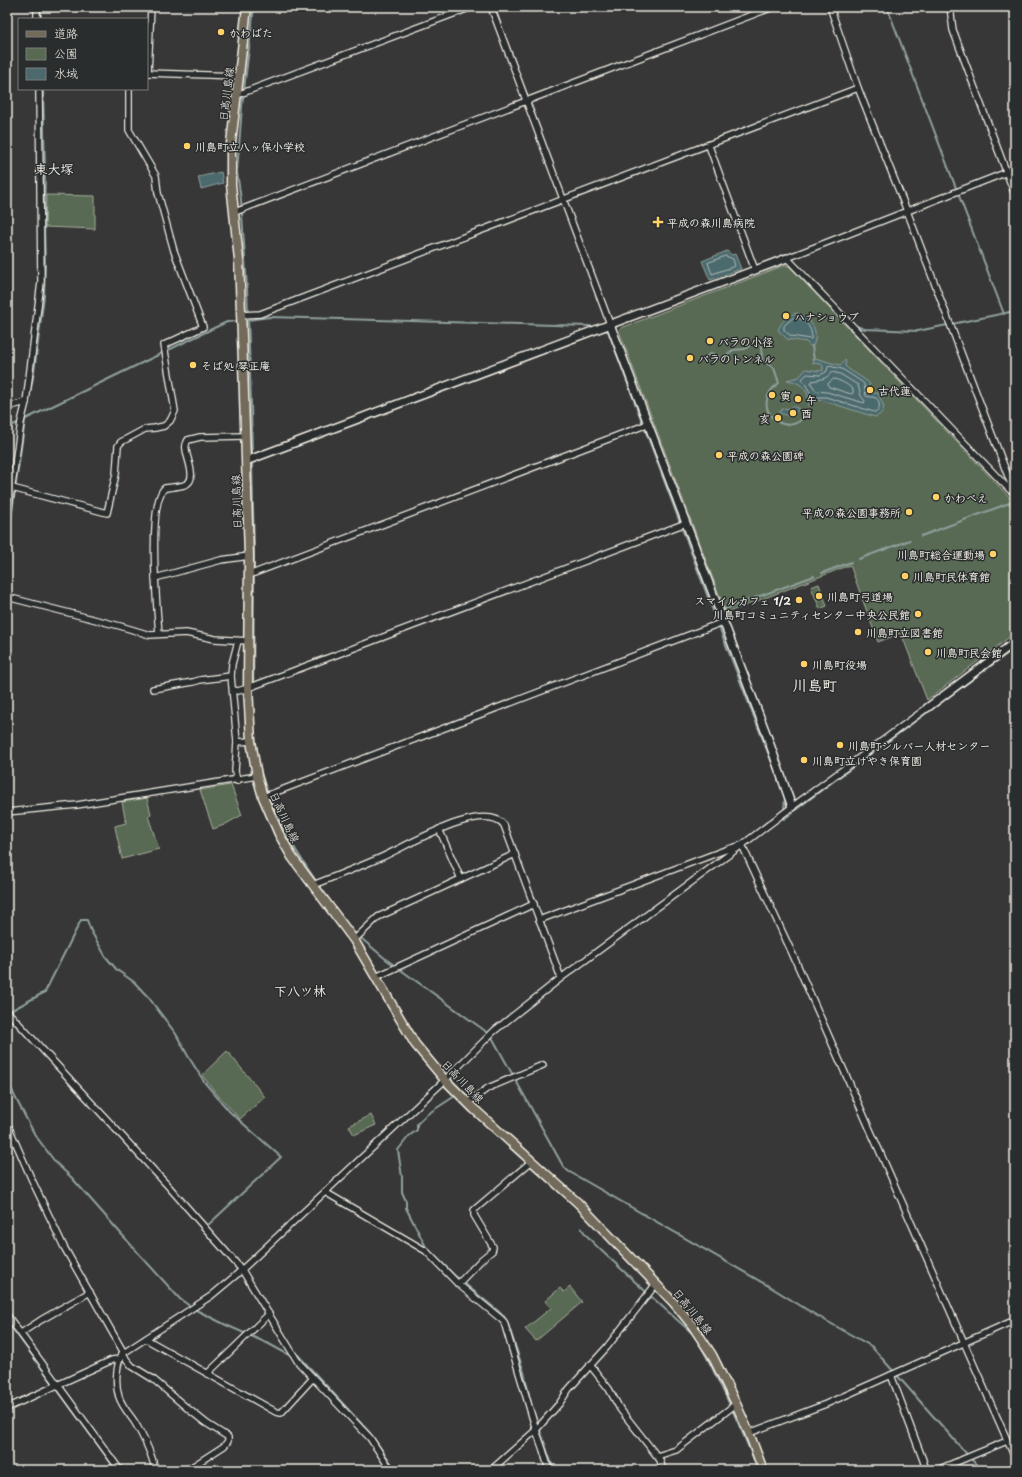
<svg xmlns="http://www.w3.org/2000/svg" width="1022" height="1477" viewBox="0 0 1022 1477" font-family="'Playpen Sans','Klee One',sans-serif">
<rect width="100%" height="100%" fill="#383737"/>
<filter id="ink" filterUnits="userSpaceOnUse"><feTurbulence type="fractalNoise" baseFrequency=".025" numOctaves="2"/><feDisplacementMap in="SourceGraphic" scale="8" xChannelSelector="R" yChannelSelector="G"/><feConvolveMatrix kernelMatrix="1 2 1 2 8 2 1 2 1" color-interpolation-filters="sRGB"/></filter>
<g filter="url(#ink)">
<g fill="#596a53" stroke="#a6ae9e">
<polygon points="46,195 95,196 95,229 45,227"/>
<polygon points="785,265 789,266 1014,502 1015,502 1015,633 927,700 901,633 878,642 850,565 726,613 619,331 621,328"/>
<polygon points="819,584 827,606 820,609 811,587"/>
<polygon points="231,785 242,815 224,825 213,829 200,790"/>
<polygon points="147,798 151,814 148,816 159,849 122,859 115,827 115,826 126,823 122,802"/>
<polygon points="227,1051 265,1097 240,1119 216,1093 202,1075"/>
<polygon points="371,1115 376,1125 354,1135 349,1126"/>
<polygon points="570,1287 582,1302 536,1341 525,1329 551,1308 545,1301 560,1288 564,1292"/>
</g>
<g fill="#4c6a6d" stroke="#8fa09e">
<polygon points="221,172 223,183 201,189 198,177"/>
<polygon points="727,251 732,255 735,254 741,269 710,280 702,261"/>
<path d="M797 313C811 320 820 329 813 346H810L806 342 787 339 778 330C781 322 788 315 797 313Z"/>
<path d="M815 358 839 365 842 364 845 359 846 360 845 366C851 372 863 377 870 384L868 387 869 393H878L884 407C882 413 881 415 875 417L821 400 816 401 809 406C810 397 806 387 797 383 794 381 790 381 787 380L799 377 806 369 819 371 823 370V366L821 364 813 363 812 359Z"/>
<path d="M793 406 799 409C794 416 786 417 779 412L784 408 789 409Z"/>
</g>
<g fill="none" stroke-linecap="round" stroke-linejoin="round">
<g stroke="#b1bbb7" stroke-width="1">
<polygon points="726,256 733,259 735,266 712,274 708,263"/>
<path d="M793 318C804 317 814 329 811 339L791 336 784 330V326Z"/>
<path d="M829 366 842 369 862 382 864 384 866 396C869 397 874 397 876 398 880 401 880 407 878 411L874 412 826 397H813L802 379 807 374 820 375 826 372Z"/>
<path d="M832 372 840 374 858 385 861 396 865 401 864 403 827 392 816 391 811 383 812 381C820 379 826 380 832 372Z"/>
<path d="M834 379C840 380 848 385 853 389V393L851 394 829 387 828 384Z"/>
</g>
<g stroke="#8fa09e" stroke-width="2">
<polyline points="887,7 1004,314"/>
<polyline points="41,19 41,7"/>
<polyline points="248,320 270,317 341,319 589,326 595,328"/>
<polyline points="856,326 865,329 918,331 1015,311"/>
<polyline points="603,330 608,331 724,640 785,796 784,811"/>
<polyline points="812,346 814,360"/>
<path d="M704 358 712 353 721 358 726 356 733 350 745 349 753 343H758L761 346 762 360 774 368 779 383C746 406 787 444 807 413"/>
<polyline points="7,428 216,327 227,322 239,321"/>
<polyline points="252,456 251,403 247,288 241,200 237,172 242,106 254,7"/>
<polyline points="252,461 254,550 253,712"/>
<polyline points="921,536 1015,501"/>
<polyline points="7,547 25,420 34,372 44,296 45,266 44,224 45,170 43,89"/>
<polyline points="859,559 910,540"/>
<polyline points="822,573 851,562"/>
<polyline points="714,613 814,576"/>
<polyline points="255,736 258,758"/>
<path d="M259 764C271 818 303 863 335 908"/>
<polyline points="784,815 784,819 823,789 1015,648"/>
<polyline points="350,929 387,960 484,1030 493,1039 563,1166 568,1171 772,1288 814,1314 871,1346 981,1470"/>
<polyline points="12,1010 45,992 81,920 87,920 91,931 106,957 117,970 134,982 149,998 176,1034 188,1056 205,1083 230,1112 281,1157 207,1226"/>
<polyline points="7,1076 14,1095 35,1135 56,1163 72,1178 131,1245 180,1299 194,1309 226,1325 269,1344 289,1355 298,1355 370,1433 396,1470"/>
<polyline points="455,1096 426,1115 417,1124 417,1130 409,1136 398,1150 402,1177 402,1192 406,1201 406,1208 426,1247 454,1275 503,1315 507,1321 524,1372 532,1408 554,1470"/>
<path d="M581 1228C591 1243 603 1252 615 1263 640 1287 666 1310 692 1333 705 1350 712 1369 722 1388 735 1415 747 1442 758 1470"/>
<polyline points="7,1321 116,1470"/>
</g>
<g stroke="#f4f1e8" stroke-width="8">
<g id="minor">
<polyline points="37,7 37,19"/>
<polyline points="491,7 610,324"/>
<polyline points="830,7 858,88 907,211 1014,492"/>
<polyline points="950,7 953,30 1015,195"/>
<polyline points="147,73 239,76"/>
<polyline points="148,73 151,7"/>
<polyline points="237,95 472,7"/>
<polyline points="709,146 755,270"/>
<polyline points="1015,169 787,258 1002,482 1010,490 1015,492"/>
<polyline points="235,212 773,7"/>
<polyline points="241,315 260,314 858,88"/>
<polyline points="7,407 26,402"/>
<polyline points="12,488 107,513 116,474 118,446 121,442 145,429 155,428 164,426 170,421 175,411 164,345 203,327 174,251 158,193 156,176 129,130 129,89"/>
<polyline points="7,519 21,422 26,402 41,282 39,89"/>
<polyline points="249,575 648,424"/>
<polyline points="155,578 221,560 249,556"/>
<polyline points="7,597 120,626 150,635 186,633 215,639 249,641"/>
<path d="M159 634C157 609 147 502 165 488 171 487 178 487 184 485 199 481 186 458 186 449 185 445 186 443 188 440L200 437 245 436"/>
<polyline points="153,689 193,682 200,680 231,676"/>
<polyline points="233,690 238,691 248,688 686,523"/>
<polyline points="237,742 251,741"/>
<polyline points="237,781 235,771 237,742 231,676 232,664 238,641"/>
<polyline points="263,797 723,622"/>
<polyline points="7,812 77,805 257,776"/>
<polyline points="439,829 461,879"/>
<path d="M313 885C336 876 359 867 382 857 405 847 484 799 504 825L561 978"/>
<polyline points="539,920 725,850 742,845 793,955 1015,1458"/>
<polyline points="354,940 378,917 515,854"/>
<polyline points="376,977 534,904"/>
<polyline points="7,1011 169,1187 242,1270 298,1362 370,1438 391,1470"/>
<polyline points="467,1103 488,1088 543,1065"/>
<polyline points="7,1123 31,1178 64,1247 124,1353"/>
<polyline points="325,1192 426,1251 458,1284 501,1319 504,1322 536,1430 543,1450 549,1470"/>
<polyline points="458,1284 482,1259 492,1251 493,1247 474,1215 474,1210 532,1161"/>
<polyline points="7,1315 120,1470"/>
<polyline points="21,1333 41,1320 90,1292"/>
<polyline points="146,1339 276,1412 281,1413 313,1378"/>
<polyline points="122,1354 132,1366 153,1379 187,1408 206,1423 228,1437 228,1441 224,1446 187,1470"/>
<polyline points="590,1365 609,1389 620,1409 660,1460 663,1470"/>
<polyline points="207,1374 269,1314"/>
<polyline points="891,1375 923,1460 926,1470"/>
<polyline points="7,1408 112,1360 119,1359"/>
<polyline points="749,1433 826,1404 1015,1320"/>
<polyline points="657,1456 676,1450 736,1404"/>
<polyline points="198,1464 202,1470"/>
<path d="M155 1470C152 1453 143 1436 134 1421 129 1414 122 1406 119 1397 115 1385 116 1365 122 1354L211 1296 235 1276 445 1080 494 1031 561 978 742 845 792 807 927 708"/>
<polyline points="491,1470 536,1430 559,1404 569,1389 607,1347 656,1284"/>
<polyline points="937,1470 1007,1441"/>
</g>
</g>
<g stroke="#f4f1e8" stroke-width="10">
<g id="tertiary">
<polyline points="610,324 766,733 792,807"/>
<polyline points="246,461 787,258"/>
<polyline points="927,708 1015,642"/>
</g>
</g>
<g stroke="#f4f1e8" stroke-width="11">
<polyline id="primary" points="247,7 231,143 231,184 239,260 243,363 249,556 248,688 251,741 257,776 263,797 279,834 292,857 354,940 415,1044 445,1080 474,1109 578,1203 674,1303 692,1325 712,1355 736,1404 749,1433 763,1470"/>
</g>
<use href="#minor" stroke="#2a2d2e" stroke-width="5.5"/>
<use href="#tertiary" stroke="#2a2d2e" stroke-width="7"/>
<use href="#primary" stroke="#726b5a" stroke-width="8"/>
</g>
</g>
<g fill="#ffd166" stroke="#2a2d2e" stroke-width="1.5">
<circle cx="221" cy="32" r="4"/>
<circle cx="187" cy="146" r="4"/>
<path d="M656 216h4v4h4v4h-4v4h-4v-4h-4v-4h4z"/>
<circle cx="786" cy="316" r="4"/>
<circle cx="710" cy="341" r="4"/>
<circle cx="690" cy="358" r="4"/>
<circle cx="193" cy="365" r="4"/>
<circle cx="870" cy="390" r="4"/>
<circle cx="772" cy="395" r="4"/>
<circle cx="798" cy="399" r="4"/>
<circle cx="793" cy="413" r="4"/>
<circle cx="778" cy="418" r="4"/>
<circle cx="719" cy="455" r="4"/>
<circle cx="936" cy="497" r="4"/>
<circle cx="909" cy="512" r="4"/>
<circle cx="993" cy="554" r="4"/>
<circle cx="905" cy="576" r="4"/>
<circle cx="819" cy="596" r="4"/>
<circle cx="799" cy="600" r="4"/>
<circle cx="918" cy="614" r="4"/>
<circle cx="858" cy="632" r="4"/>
<circle cx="928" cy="652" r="4"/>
<circle cx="804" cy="664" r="4"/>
<circle cx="840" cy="745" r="4"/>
<circle cx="804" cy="760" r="4"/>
</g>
<g text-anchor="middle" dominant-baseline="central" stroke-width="3" stroke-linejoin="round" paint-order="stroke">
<g font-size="11" font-weight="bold" fill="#f4f1e8" stroke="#2a2d2e" text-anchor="start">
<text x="229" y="32">かわばた</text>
<text x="195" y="146">川島町立八ッ保小学校</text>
<text x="667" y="222">平成の森川島病院</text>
<text x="794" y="316">ハナショウブ</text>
<text x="718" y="341">バラの小径</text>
<text x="698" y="358">バラのトンネル</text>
<text x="201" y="365">そば処 琴正庵</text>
<text x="878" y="390">古代蓮</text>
<text x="780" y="395">寅</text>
<text x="806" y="399">午</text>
<text x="801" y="413">酉</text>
<text x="770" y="418" text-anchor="end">亥</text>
<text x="727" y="455">平成の森公園碑</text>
<text x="944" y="497">かわべえ</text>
<text x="901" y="512" text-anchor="end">平成の森公園事務所</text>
<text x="985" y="554" text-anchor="end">川島町総合運動場</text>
<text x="913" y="576">川島町民体育館</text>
<text x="827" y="596">川島町弓道場</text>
<text x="791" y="600" text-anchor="end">スマイルカフェ 1/2</text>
<text x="910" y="614" text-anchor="end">川島町コミュニティセンター中央公民館</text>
<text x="866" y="632">川島町立図書館</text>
<text x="936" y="652">川島町民会館</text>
<text x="812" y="664">川島町役場</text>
<text x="848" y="745">川島町シルバー人材センター</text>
<text x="812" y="760">川島町立けやき保育園</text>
</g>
<g font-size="11" fill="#f4f1e8" stroke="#2a2d2e">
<text transform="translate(226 94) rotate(-83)">日高川島線</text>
<text transform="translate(236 502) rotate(-92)">日高川島線</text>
<text transform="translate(285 817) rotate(65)">日高川島線</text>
<text transform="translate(463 1081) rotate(46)">日高川島線</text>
<text transform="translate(693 1311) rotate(51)">日高川島線</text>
</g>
<g font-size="13" font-weight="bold" fill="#f4f1e8" stroke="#2a2d2e">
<text x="54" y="168">東大塚</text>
<text x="300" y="990">下八ツ林</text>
</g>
<g font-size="15" font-weight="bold" fill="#f4f1e8" stroke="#2a2d2e">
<text x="815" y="684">川島町</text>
</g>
</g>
<rect width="1022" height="1477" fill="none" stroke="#2a2d2e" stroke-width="24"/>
<rect x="12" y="12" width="998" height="1453" fill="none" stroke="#f4f1e8" stroke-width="1.5" filter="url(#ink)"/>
<rect x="18" y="18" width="130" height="72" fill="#2a2d2e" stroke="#7b7b78"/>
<rect x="26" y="31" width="20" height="6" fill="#726b5a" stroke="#7b7b78"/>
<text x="54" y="38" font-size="12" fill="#f4f1e8">道路</text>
<rect x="26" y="48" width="20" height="12" fill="#596a53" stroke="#7b7b78"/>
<text x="54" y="58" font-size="12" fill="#f4f1e8">公園</text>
<rect x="26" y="68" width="20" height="12" fill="#4c6a6d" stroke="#7b7b78"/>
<text x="54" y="78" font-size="12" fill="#f4f1e8">水域</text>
</svg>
